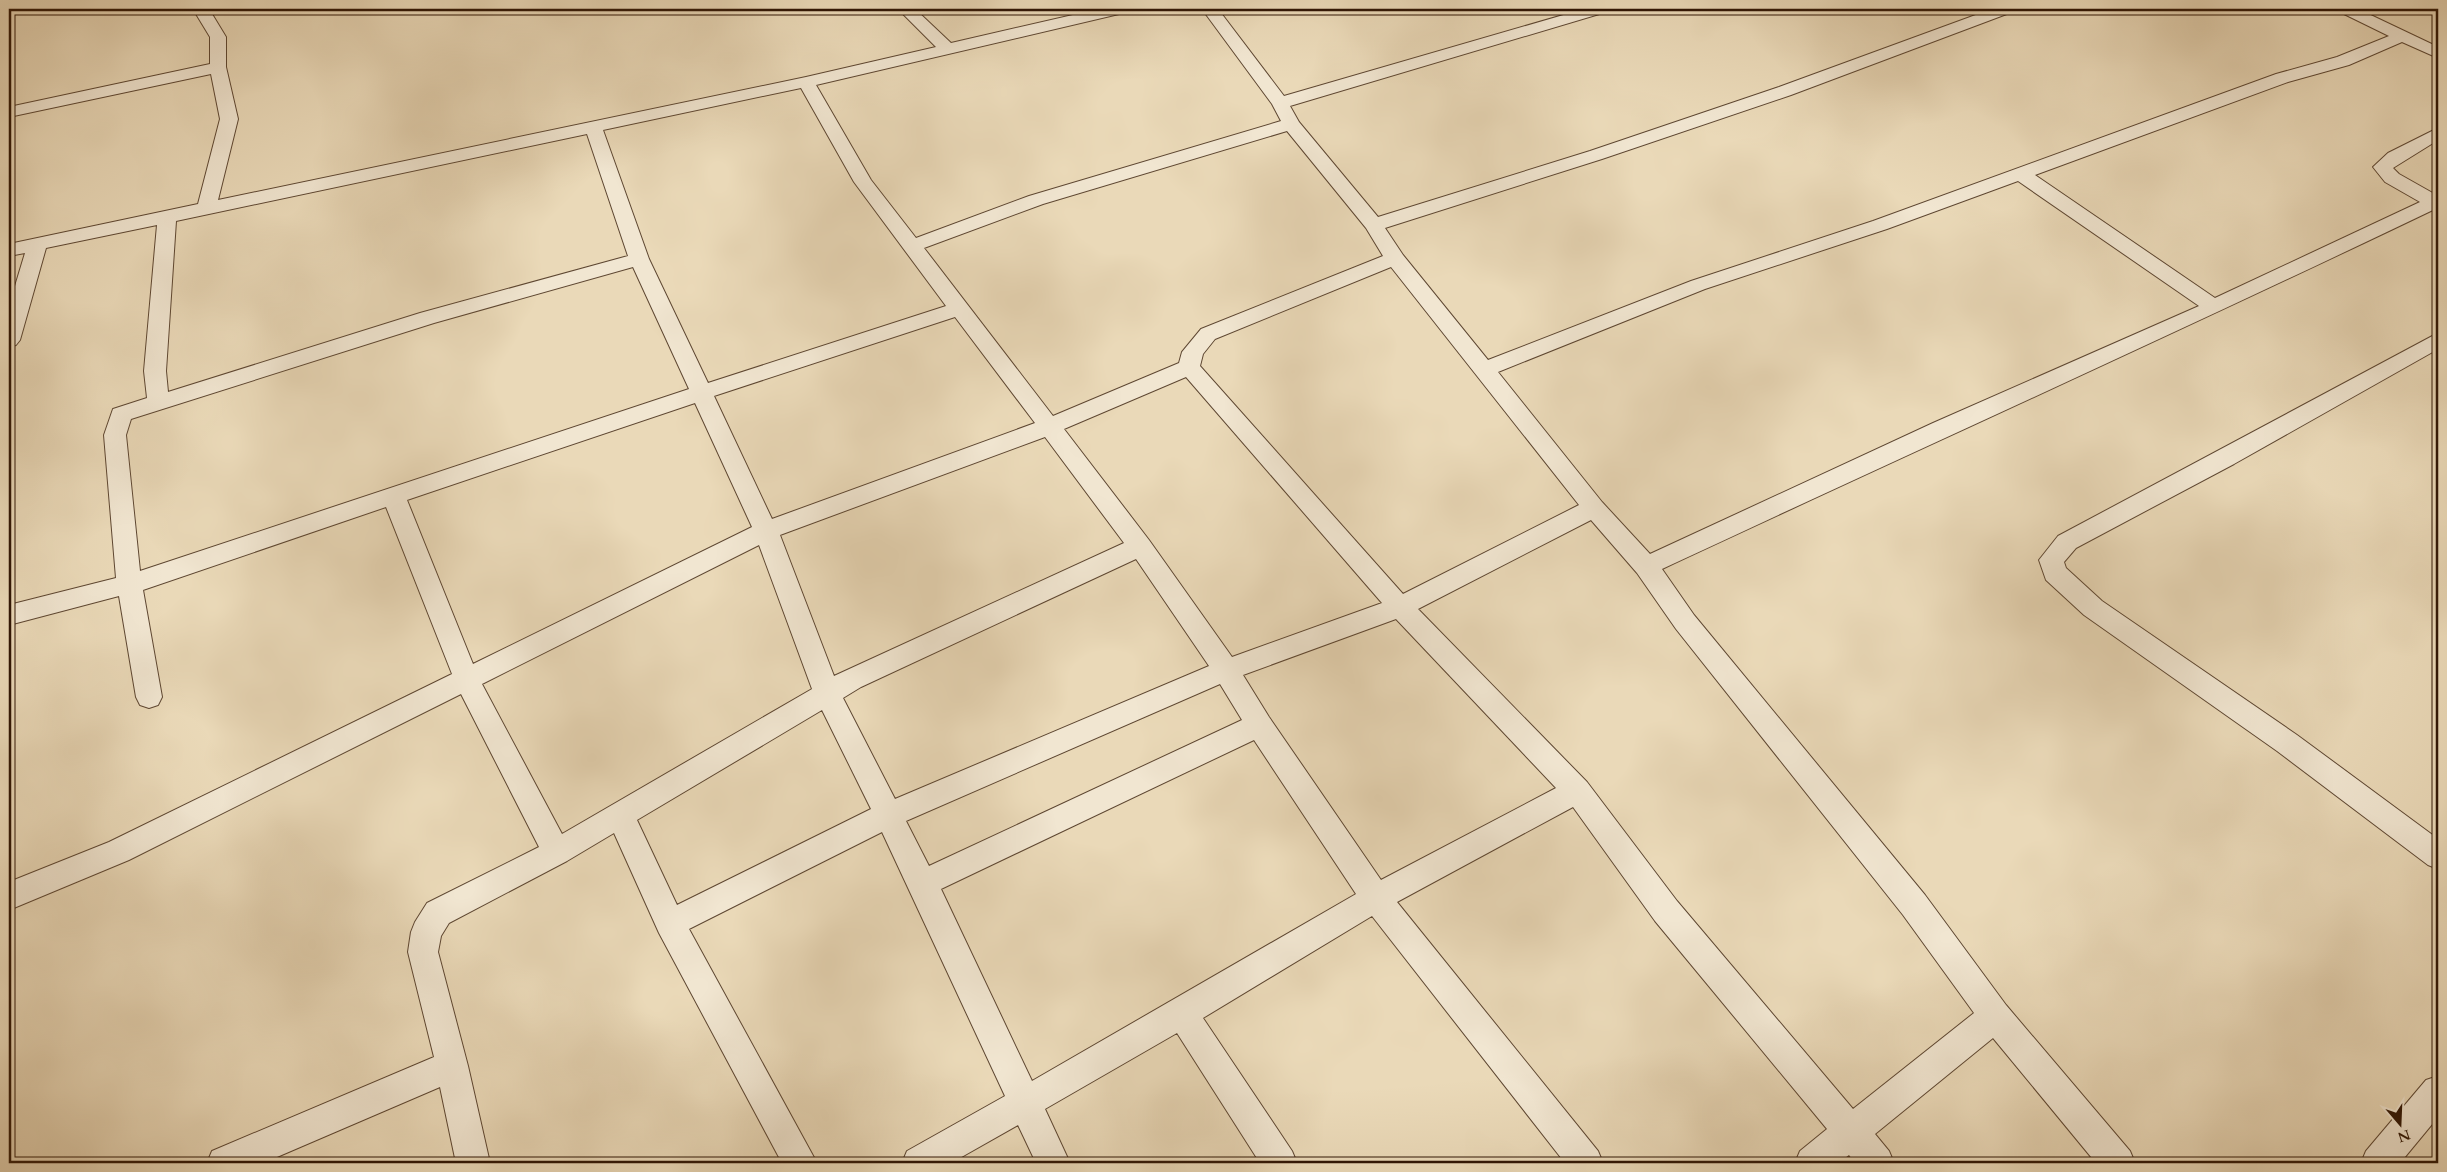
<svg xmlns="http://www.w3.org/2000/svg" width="2447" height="1172" viewBox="0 0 2447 1172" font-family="Cardo,serif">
<rect width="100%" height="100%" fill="#ead9b8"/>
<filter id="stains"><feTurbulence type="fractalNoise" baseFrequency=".004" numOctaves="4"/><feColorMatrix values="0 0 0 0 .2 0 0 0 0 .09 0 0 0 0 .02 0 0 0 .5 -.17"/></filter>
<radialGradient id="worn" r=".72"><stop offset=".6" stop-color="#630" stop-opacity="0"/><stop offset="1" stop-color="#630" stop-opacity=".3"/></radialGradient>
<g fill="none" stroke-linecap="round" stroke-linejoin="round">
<g stroke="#5e4732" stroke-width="2">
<g id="minor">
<path d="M193 9H209L226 37V67L238 119 218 200 806 77 936 47 898 9H915L951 43 1099 9H1127L1125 12 1119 14 816 85 871 180 916 238 1029 196 1281 121 1272 104 1202 9H1218L1284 96 1584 9H1608L1606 12 1290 106 1299 122 1378 217 1590 151 1779 87 1992 9H2014L2012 12 1791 95 1602 159 1385 228 1403 255 1488 360 1691 281 1873 221 2276 74 2337 57 2389 36 2340 12 2338 9H2358L2438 47V58L2402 42 2349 65 2288 82 2035 175 2215 298 2420 202 2385 182 2373 167 2388 153 2438 128V140L2393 168 2399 174 2438 196V210L2435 209C2179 332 1919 449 1662 569L1694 615 1925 895 2006 1005 2130 1151 2135 1163H2096L1993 1038 1875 1134 1889 1151 1894 1163H1855L1849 1155 1838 1163H1795L1800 1151 1827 1129 1655 921 1573 807 1397 902 1598 1151 1603 1163H1565L1372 916 1203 1018 1292 1151 1297 1163H1260L1177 1033 1045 1109 1070 1163H1036L1018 1125 951 1163H902L907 1151 1005 1096 882 832 689 929 817 1163H782L659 933 614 833 567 861 449 923 441 936 438 952 468 1066 490 1163H456L440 1087 263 1163H207L212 1151 434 1057 408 952 411 932 415 922 427 903 539 847 461 694 129 860 9 910V882L109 842 452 674 386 507 143 590 162 697 158 705 149 708 140 705 136 697 119 596 9 625V605L116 578 104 435 113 409 147 398 144 371 157 225 46 248 20 340 16 345 9 347V306L25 253 9 256V244L198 204 220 119 211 74 9 117V107L210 64V37ZM801 88 854 182 946 306 708 383 649 259 603 130ZM1287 131 1366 228 1383 256 1201 329 1182 352 1179 363 1053 416 924 248 1043 204ZM587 134 628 256 420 313 168 392 166 371 176 221ZM2018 181 2199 306 1933 423 1650 554 1602 502 1498 372 1705 289 1887 229ZM633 267 689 389 140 571 126 435 131 419 434 323ZM1391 267 1579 505 1403 594 1200 366 1203 354 1215 339ZM955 317 1035 423 772 519 714 396ZM1186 377 1382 603 1232 657 1149 540 1064 429ZM695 403 752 527 473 664 407 500ZM1045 437 1124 543 834 676 780 535ZM1591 520 1637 573 1676 629 1903 915 1974 1013 1853 1109 1677 901 1587 782 1418 609ZM759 545 812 689 562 834 482 684ZM1136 559 1209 666 895 799 843 698 861 687ZM1396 619 1556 788 1381 880 1269 717 1243 675ZM1220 684 1242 720 929 866 906 821ZM822 710 871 809 677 905 637 820ZM1254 740 1356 894 1032 1081 941 889Z"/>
<polygon points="2438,333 2438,349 2234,464 2076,548 2064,562 2066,568 2102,601 2297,735 2438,839 2438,869 2428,865 2277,751 2084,615 2046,580 2039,560 2058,536"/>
<polygon points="2438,1076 2438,1117 2400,1163 2361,1163 2366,1151 2426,1080"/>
</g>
</g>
<use href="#minor" fill="#f1e6d1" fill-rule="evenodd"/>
</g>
<rect width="2447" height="1172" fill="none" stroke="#ead9b8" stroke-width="30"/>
<rect x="10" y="10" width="2427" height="1152" fill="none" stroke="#301605" stroke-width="2.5"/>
<rect x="15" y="15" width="2417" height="1142" fill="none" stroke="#301605"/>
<g transform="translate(2400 1124) rotate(161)" stroke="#f1e6d1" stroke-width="4" paint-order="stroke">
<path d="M0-4L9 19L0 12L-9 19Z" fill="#301605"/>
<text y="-8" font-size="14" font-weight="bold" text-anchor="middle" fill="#301605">N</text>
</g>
<rect width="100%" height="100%" filter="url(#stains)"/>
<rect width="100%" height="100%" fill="url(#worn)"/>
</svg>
